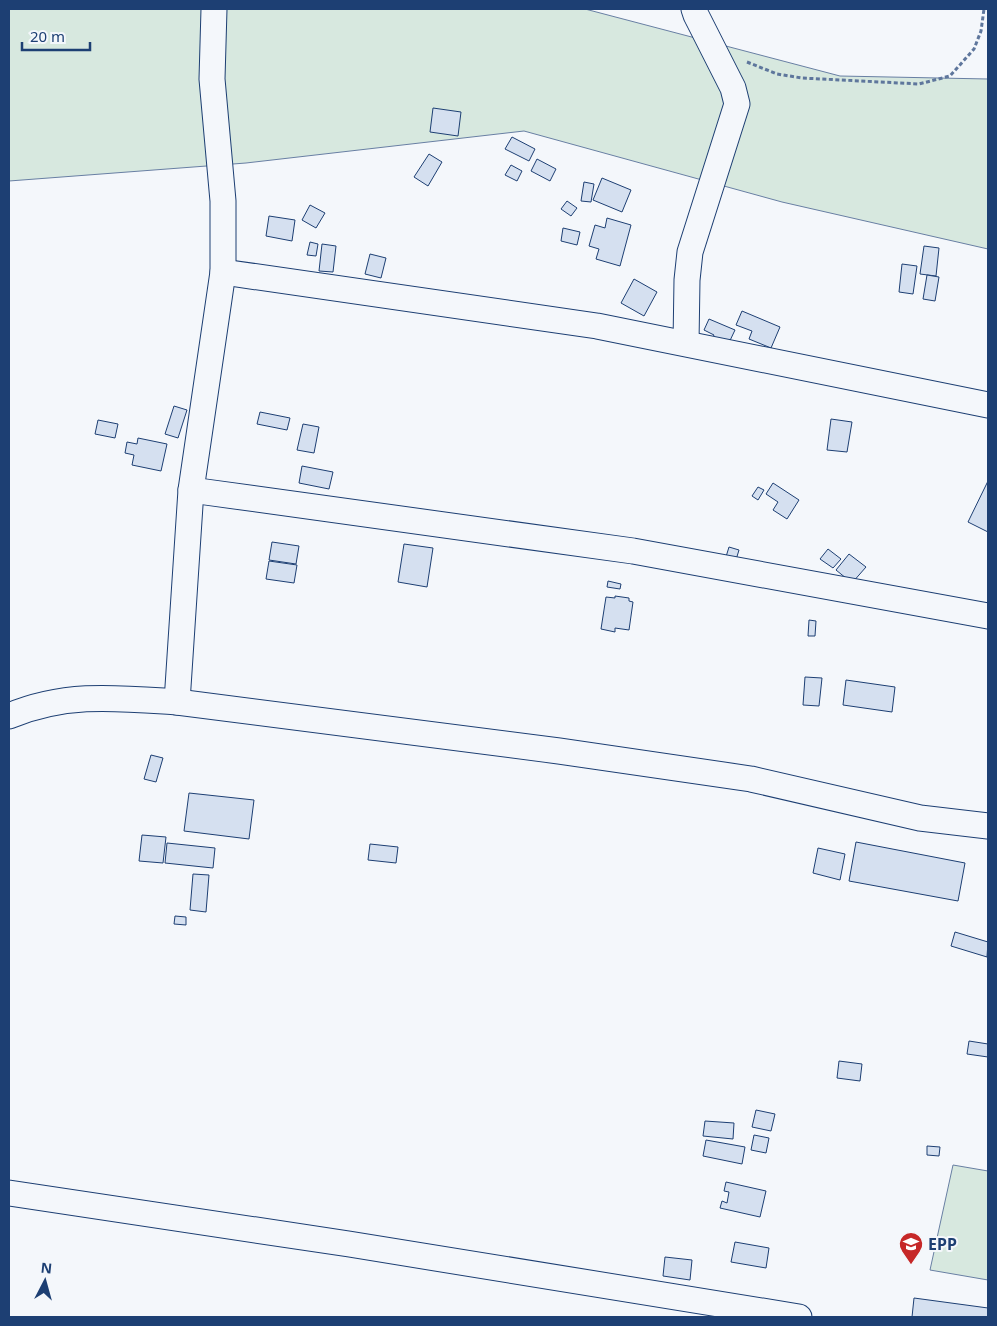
<svg xmlns="http://www.w3.org/2000/svg" width="997" height="1326" viewBox="0 0 997 1326" font-family="'Noto Sans',sans-serif">
<rect width="100%" height="100%" fill="#f4f7fb"/>
<g fill="#d7e8df" stroke="#687fa3">
<polygon points="9,9 585,9 840,76 988,79 988,249 782,202 524,131 246,163 9,181"/>
<polygon points="953,1165 988,1171 988,1280 930,1270"/>
</g>
<g fill="#d5e0f0" stroke="#1d3f73">
<polygon points="433,108 461,112 458,136 430,132"/>
<polygon points="512,137 535,149 529,161 505,149"/>
<polygon points="429,154 442,162 428,186 414,177"/>
<polygon points="537,159 556,169 550,181 531,171"/>
<polygon points="511,165 522,171 517,181 505,175"/>
<polygon points="602,178 631,190 622,212 593,200"/>
<polygon points="584,182 594,184 591,202 581,201"/>
<polygon points="567,201 577,208 571,216 561,209"/>
<polygon points="310,205 325,213 316,228 302,220"/>
<polygon points="269,216 295,220 292,241 266,236"/>
<polygon points="607,218 631,225 620,266 596,259 599,249 589,246 595,225 605,228"/>
<polygon points="563,228 580,232 577,245 561,241"/>
<polygon points="310,242 318,244 316,256 307,255"/>
<polygon points="322,244 336,246 333,272 319,271"/>
<polygon points="924,246 939,248 936,276 920,274"/>
<polygon points="370,254 386,258 381,278 365,274"/>
<polygon points="902,264 917,266 913,294 899,292"/>
<polygon points="927,275 939,277 935,301 923,299"/>
<polygon points="634,279 657,292 644,316 621,303"/>
<polygon points="742,311 780,327 771,348 749,339 752,331 736,325"/>
<polygon points="709,319 735,330 726,349 710,343 714,335 704,330"/>
<polygon points="174,406 187,410 178,438 165,434"/>
<polygon points="260,412 290,418 287,430 257,424"/>
<polygon points="831,419 852,422 847,452 827,450"/>
<polygon points="98,420 118,424 115,438 95,434"/>
<polygon points="303,424 319,427 314,453 297,450"/>
<polygon points="138,438 167,444 161,471 132,465 134,455 125,453 127,442 137,444"/>
<polygon points="302,466 333,472 329,489 299,483"/>
<polygon points="988,481 988,532 968,522"/>
<polygon points="773,483 799,500 787,519 773,510 778,502 766,494"/>
<polygon points="758,487 764,490 758,500 752,496"/>
<polygon points="272,542 299,546 296,564 269,560"/>
<polygon points="404,544 433,548 427,587 398,582"/>
<polygon points="729,547 739,550 735,563 725,560"/>
<polygon points="828,549 841,559 833,568 820,559"/>
<polygon points="849,554 866,567 852,583 836,570"/>
<polygon points="269,561 297,565 294,583 266,579"/>
<polygon points="608,581 621,584 620,589 607,587"/>
<polygon points="615,596 629,598 629,601 633,602 629,630 615,628 615,632 601,629 606,597 615,598"/>
<polygon points="809,620 816,621 815,636 808,636"/>
<polygon points="805,677 822,678 819,706 803,705"/>
<polygon points="846,680 895,687 892,712 843,705"/>
<polygon points="151,755 163,758 156,782 144,779"/>
<polygon points="189,793 254,800 249,839 184,831"/>
<polygon points="142,835 166,837 163,863 139,861"/>
<polygon points="856,842 965,863 958,901 849,881"/>
<polygon points="167,843 215,848 213,868 165,863"/>
<polygon points="370,844 398,847 396,863 368,860"/>
<polygon points="818,848 845,854 840,880 813,873"/>
<polygon points="193,874 209,875 206,912 190,910"/>
<polygon points="175,916 186,917 186,925 174,924"/>
<polygon points="955,932 988,942 987,957 951,946"/>
<polygon points="969,1041 988,1044 988,1057 967,1054"/>
<polygon points="839,1061 862,1064 860,1081 837,1078"/>
<polygon points="756,1110 775,1114 771,1131 752,1127"/>
<polygon points="705,1121 734,1123 733,1139 703,1136"/>
<polygon points="754,1135 769,1138 766,1153 751,1150"/>
<polygon points="706,1140 745,1147 742,1164 703,1156"/>
<polygon points="927,1146 940,1147 939,1156 927,1155"/>
<polygon points="726,1182 766,1191 760,1217 720,1208 722,1201 727,1203 729,1192 724,1191"/>
<polygon points="735,1242 769,1248 766,1268 731,1262"/>
<polygon points="665,1257 692,1260 690,1280 663,1276"/>
<polygon points="914,1298 988,1308 988,1317 912,1317"/>
</g>
<g fill="none" stroke-linecap="round" stroke-linejoin="round">
<g stroke="#1d3f73" stroke-width="27">
<g id="minor">
<polyline points="223,272 597,326 988,405"/>
<polyline points="686,343 687,280 690,252 737,104 733,88 696,15 694,9"/>
<polyline points="191,490 633,551 988,616"/>
<polyline points="177,702 191,490 223,272 223,201 212,79 214,9"/>
<path d="M9 716C66 692 118 698 177 702L559 751 751 779 920 818 988 826"/>
<polyline points="9,1193 349,1244 799,1317"/>
</g>
</g>
<polyline stroke="#5e769c" stroke-width="3" stroke-dasharray="4 2.5" stroke-linecap="butt" points="747,62 777,74 802,78 919,84 950,76 974,49 981,31 984,9"/>
<use href="#minor" stroke="#f4f7fb" stroke-width="25"/>
</g>
<defs>
<g id="school-pin" transform="scale(1.25)"><path d="M0 17L-7.5 6A9.5 9.5 0 1 1 7.5 6Z" fill="#c62828" stroke="#f4f7fb"/><path d="M0-5L7-2L0 1L-7-2ZM-4 1L0 2.5L4 1V4Q0 6-4 4Z" fill="#fff"/></g>
</defs>
<g fill-rule="evenodd">
<use href="#school-pin" x="911" y="1244"/>
</g>
<g text-anchor="middle" dominant-baseline="central" stroke-width="4" stroke-linejoin="round" paint-order="stroke">
<g font-size="16" font-weight="bold" fill="#1d3f73" stroke="#f4f7fb" text-anchor="start">
<text x="928" y="1244">EPP</text>
</g>
</g>
<rect width="997" height="1326" fill="none" stroke="#1d3f73" stroke-width="20"/>
<g transform="translate(45 1281) rotate(6)" stroke="#f4f7fb" stroke-width="4" paint-order="stroke">
<path d="M0-4L9 19L0 12L-9 19Z" fill="#1d3f73"/>
<text y="-8" font-size="14" font-weight="bold" text-anchor="middle" fill="#1d3f73">N</text>
</g>
<path d="M22 42v8h68v-8" fill="none" stroke="#1d3f73" stroke-width="2.5"/>
<text x="30" y="42" font-size="15" fill="#1d3f73" stroke="#f4f7fb" stroke-width="4" paint-order="stroke">20 m</text>
</svg>
